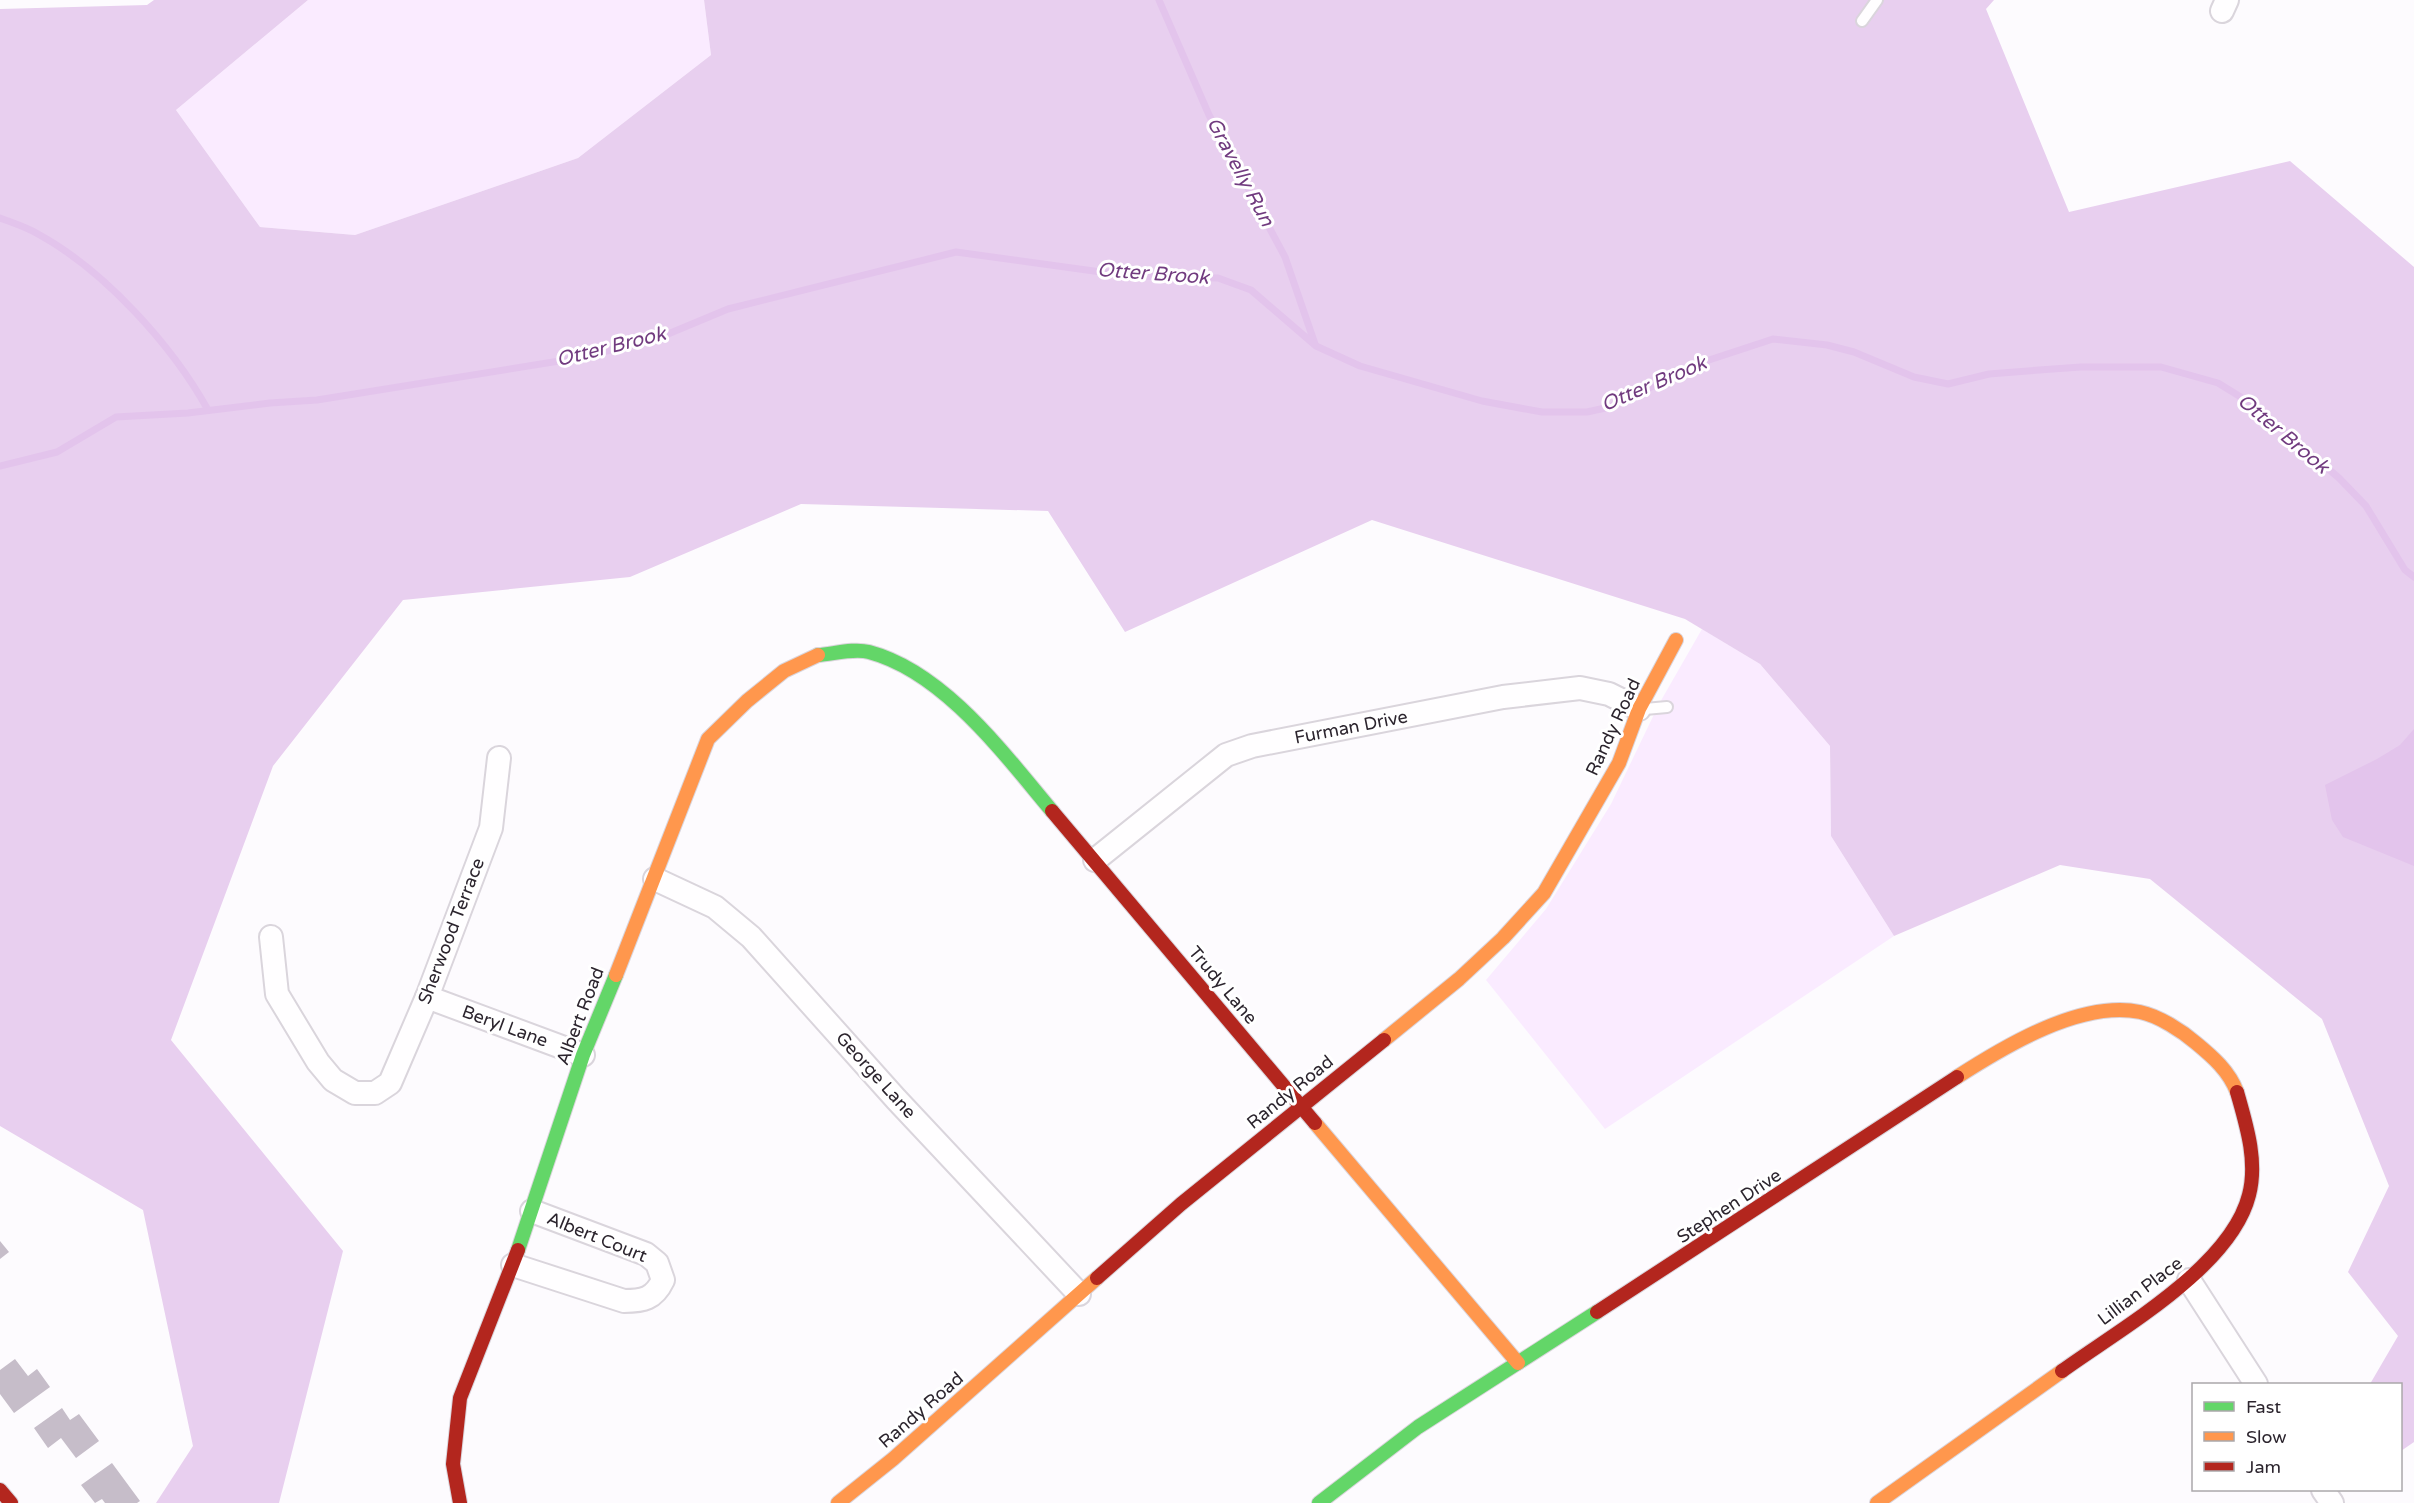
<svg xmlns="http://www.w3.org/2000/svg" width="2414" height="1503" viewBox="0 0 2414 1503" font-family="'Varela Round',sans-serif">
<rect width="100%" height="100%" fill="#fdfbfe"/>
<g fill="#faebff">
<polygon points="308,0 704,0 711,55 578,158 355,235 260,227 176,110"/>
<polygon points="1702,629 1760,664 1830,746 1831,836 1894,936 1605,1129 1486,980 1546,909 1611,804 1659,704"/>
</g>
<polygon fill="#e8cfef" points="154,0 308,0 176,110 260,227 355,235 578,158 711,55 704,0 1994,0 1986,9 2069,212 2290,161 2414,267 2414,1442 2401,1451 2400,1384 2370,1384 2398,1336 2348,1272 2389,1186 2322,1019 2150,879 2060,865 1894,936 1831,836 1830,746 1760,664 1685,619 1372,520 1125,632 1048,511 801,504 630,577 403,600 273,766 171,1040 343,1251 279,1503 156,1503 193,1446 143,1210 0,1126 0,9 147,5"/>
<polygon fill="#e3c4ec" points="2414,729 2414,866 2343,837 2332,820 2325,785 2377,759 2400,745"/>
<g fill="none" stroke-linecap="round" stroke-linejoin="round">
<g stroke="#e3c4ec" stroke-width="7">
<polyline points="1159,0 1209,115 1285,257 1315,344"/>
<path d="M0 218C13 223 26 227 38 234 104 270 172 345 208 410"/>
<polyline points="0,466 57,452 116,417 188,413 270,403 317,400 578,358 656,339 728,309 956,252 1130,276 1218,278 1251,290 1316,346 1360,366 1482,401 1542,412 1587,412 1610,407 1700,363 1773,339 1827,345 1854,352 1914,377 1948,384 1989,374 2039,370 2081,367 2161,367 2218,383 2252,404 2339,478 2366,506 2405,570 2414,577"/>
</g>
</g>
<g fill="#c6bdc9">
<polygon points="0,1241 9,1252 0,1259"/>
<polygon points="15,1359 28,1376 37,1369 50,1387 14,1413 0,1394 0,1370"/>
<polygon points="62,1408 70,1420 79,1414 99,1441 76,1458 61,1438 48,1448 34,1428"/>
<polygon points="112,1463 140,1501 137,1503 105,1503 102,1499 95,1503 81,1485"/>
</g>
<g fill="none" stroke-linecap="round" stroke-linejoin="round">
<g stroke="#dad5dc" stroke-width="14">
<g id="lane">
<polyline points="1862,21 1877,0"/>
<polyline points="1645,709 1667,707"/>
</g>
</g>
<g stroke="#dad5dc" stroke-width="26">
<g id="street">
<polyline points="2222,11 2227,0"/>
<polyline points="1095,860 1226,755 1252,746 1503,697 1580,688 1609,694 1639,709"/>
<polyline points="655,879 715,907 751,937 896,1099 1079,1294"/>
<polyline points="271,937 277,994 318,1062 333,1080 355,1093 375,1093 390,1083 427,997 491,828 499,758"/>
<polyline points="427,997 583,1055"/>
<path d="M513 1265 624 1301C643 1301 654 1299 663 1280L657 1263 646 1254 532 1211"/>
<polyline points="2189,1280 2256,1384"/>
<polyline points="2323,1490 2332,1503"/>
</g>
</g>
<g stroke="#dad5dc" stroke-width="16">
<g id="fast">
<path d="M818 655C833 654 854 648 869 652 944 672 1004 754 1052 811"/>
<polyline points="518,1250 583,1055 616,975"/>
<polyline points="1319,1503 1418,1427 1597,1312"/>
</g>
</g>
<g stroke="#dad5dc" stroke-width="16">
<g id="slow">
<polyline points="616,975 708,739 747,701 784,671 818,655"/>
<polyline points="1384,1040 1459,979 1503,938 1544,893 1619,763 1639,709 1676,640"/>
<path d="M1957 1077C2005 1046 2081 1000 2140 1012 2159 1016 2182 1031 2196 1043 2213 1057 2229 1071 2237 1092"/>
<polyline points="1315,1123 1518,1363"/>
<polyline points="838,1503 893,1459 1097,1278"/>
<polyline points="1877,1503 2062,1371"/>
</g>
</g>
<g stroke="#dad5dc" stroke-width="16">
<g id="jam">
<polyline points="1052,811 1315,1123"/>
<polyline points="1097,1278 1181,1204 1384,1040"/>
<polyline points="1597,1312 1957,1077"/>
<path d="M2062 1371C2120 1329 2231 1267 2249 1195 2258 1161 2246 1124 2237 1092"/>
<polyline points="0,1490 11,1503"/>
<polyline points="460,1503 453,1464 460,1398 518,1250"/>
</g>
</g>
<use href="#lane" stroke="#fffeff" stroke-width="10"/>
<use href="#street" stroke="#fffeff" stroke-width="22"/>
<use href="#fast" stroke="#63d668" stroke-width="14"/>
<use href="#slow" stroke="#ff974d" stroke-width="14"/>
<use href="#jam" stroke="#b3261e" stroke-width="14"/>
</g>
<g text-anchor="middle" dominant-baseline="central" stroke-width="6" stroke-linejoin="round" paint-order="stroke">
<g font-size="18" fill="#2c252e" stroke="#fff">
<text transform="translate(1351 727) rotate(-11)">Furman Drive</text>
<text transform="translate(1613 727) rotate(-65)">Randy Road</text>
<text transform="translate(451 931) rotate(-69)">Sherwood Terrace</text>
<text transform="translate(1223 985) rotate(50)">Trudy Lane</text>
<text transform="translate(580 1016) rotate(-69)">Albert Road</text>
<text transform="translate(505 1026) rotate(20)">Beryl Lane</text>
<text transform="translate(876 1075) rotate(48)">George Lane</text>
<text transform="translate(1290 1092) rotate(-39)">Randy Road</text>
<text transform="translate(1729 1206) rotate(-33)">Stephen Drive</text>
<text transform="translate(597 1237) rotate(22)">Albert Court</text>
<text transform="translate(2140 1291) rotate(-37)">Lillian Place</text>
<text transform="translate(921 1410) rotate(-41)">Randy Road</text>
</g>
<g font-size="20" font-style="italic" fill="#713b7f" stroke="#fff">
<text transform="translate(1240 172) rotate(62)">Gravelly Run</text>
<text transform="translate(1153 274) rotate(4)">Otter Brook</text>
<text transform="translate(611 347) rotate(-14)">Otter Brook</text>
<text transform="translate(1654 384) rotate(-23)">Otter Brook</text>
<text transform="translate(2283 434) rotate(40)">Otter Brook</text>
</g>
</g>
<rect x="2192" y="1383" width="210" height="108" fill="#ffffff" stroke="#aba8ab" stroke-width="1.5"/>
<rect x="2204" y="1402" width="30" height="9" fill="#63d668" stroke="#aba8ab" stroke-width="1.5"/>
<text x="2246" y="1413" font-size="18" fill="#2c252e">Fast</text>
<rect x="2204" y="1432" width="30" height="9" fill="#ff974d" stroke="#aba8ab" stroke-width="1.5"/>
<text x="2246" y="1443" font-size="18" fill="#2c252e">Slow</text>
<rect x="2204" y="1462" width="30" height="9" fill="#b3261e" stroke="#aba8ab" stroke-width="1.5"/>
<text x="2246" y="1473" font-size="18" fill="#2c252e">Jam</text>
</svg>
